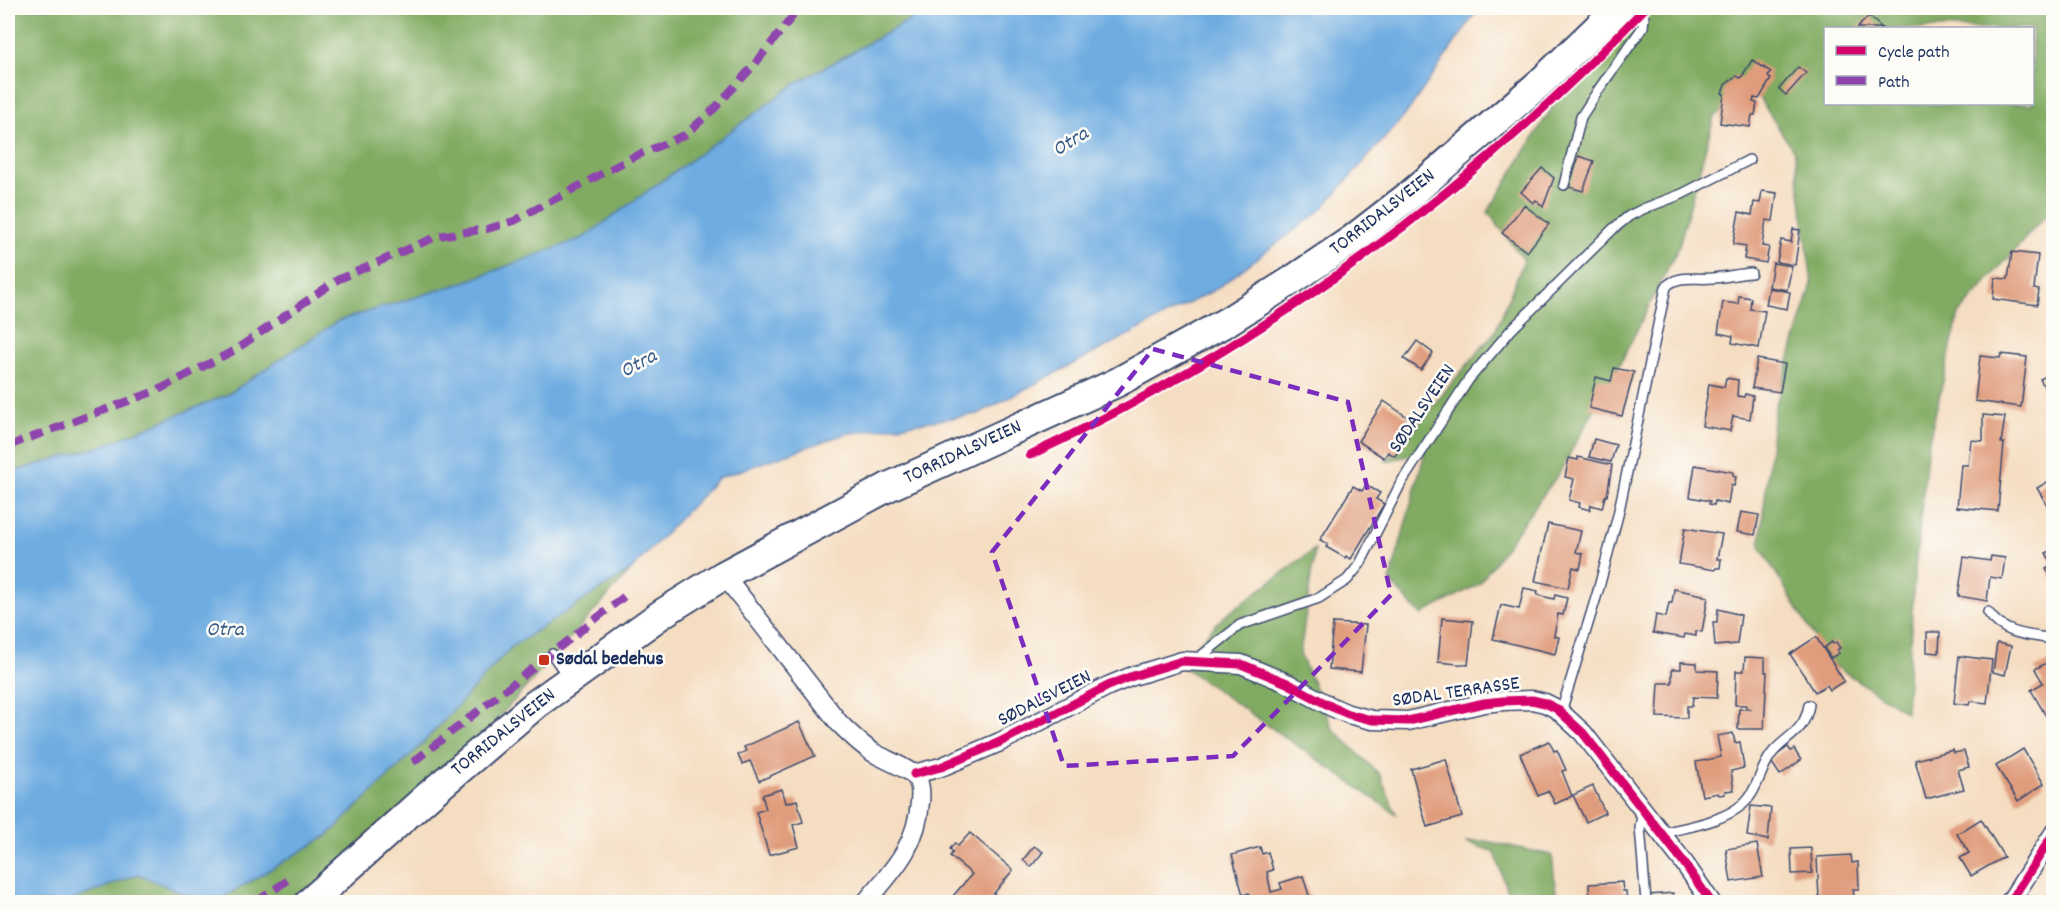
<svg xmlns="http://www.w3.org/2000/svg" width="2061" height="910" viewBox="0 0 2061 910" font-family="Dekko,sans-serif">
<rect width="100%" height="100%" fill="#fdfcf7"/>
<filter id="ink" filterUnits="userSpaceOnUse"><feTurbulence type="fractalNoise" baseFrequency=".0167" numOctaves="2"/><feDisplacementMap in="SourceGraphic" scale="12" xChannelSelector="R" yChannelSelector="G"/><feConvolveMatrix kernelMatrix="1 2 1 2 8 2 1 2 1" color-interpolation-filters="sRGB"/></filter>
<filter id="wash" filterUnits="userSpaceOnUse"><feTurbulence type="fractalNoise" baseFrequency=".008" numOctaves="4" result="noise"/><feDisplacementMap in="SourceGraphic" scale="24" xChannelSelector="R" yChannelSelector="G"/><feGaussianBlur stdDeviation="1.35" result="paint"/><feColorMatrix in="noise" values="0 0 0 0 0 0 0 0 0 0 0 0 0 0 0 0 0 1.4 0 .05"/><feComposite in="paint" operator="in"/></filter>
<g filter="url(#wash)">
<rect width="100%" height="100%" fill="#f5ddc1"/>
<g fill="#81ab62" stroke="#4e6d60" stroke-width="1.5" fill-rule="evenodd">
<polygon points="8,8 927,8 910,20 797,83 583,238 462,283 338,321 227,395 102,446 8,473"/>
<path d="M1613 8H2053V211L2041 220 1959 314 1928 444 1914 579 1906 712 1829 662 1760 546 1774 411 1812 284 1795 153 1754 90 1714 117 1679 246 1622 360 1559 473 1479 584 1421 615 1390 581 1425 452 1386 461 1495 332 1524 260 1488 212ZM1826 28H2032V104H1826Z"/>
<polygon points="1315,549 1300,654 1333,729 1380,775 1396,814 1179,664 1222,618"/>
<polygon points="632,569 431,793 311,902 215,902 327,836 422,744 511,647"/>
<polygon points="1485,841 1552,855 1557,902 1510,902 1495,852 1465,842"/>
<polygon points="138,874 203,902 68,902"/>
</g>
<polygon fill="#6eace1" stroke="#446ea0" stroke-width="1.5" points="927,8 1479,8 1406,114 1320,211 1216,289 978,414 845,434 718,478 632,569 511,647 422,744 327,836 215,902 203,902 138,874 68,902 8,902 8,473 102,446 227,395 338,321 462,283 583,238 797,83 910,20"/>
<g id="blocks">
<g fill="#e09d7d">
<polygon points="1869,16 1882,28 1857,28"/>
<polygon points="1752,60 1771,72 1768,77 1771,79 1759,99 1754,98 1753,102 1757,103 1755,115 1752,115 1750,127 1720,123 1724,94 1722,93 1725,85 1736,76 1741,78"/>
<polygon points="1798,67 1806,73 1786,95 1779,89"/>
<polygon points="1579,156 1594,161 1583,191 1569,187"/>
<polygon points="1542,168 1554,178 1543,207 1536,200 1533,203 1521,192"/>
<polygon points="1762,191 1777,193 1773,221 1766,220 1762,246 1769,247 1766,263 1744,259 1746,246 1733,244 1739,212 1752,215 1754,202 1760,203"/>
<polygon points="1524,205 1549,224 1527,252 1502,233"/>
<polygon points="1793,229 1800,230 1795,265 1777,262 1781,240 1791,242"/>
<polygon points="2012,252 2038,255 2034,289 2039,290 2037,305 1993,299 1995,278 2008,279"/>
<polygon points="1773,263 1792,266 1787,290 1769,287"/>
<polygon points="1769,288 1790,292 1787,309 1766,305"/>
<polygon points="1739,296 1751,298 1750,309 1765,311 1759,348 1732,343 1733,336 1718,333 1723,302 1738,304"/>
<polygon points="1417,341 1433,353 1421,370 1404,359"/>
<polygon points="2001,354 2027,357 2021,407 1975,401 1980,356 2000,358"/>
<polygon points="1757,359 1785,364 1780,392 1752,388"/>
<polygon points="1614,368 1634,372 1622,416 1589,408 1596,377 1611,381"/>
<polygon points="2054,372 2054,405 2040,379"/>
<polygon points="1726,378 1738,380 1737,396 1744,397 1745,394 1753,396 1750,419 1733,416 1730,431 1702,426 1709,384 1724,387"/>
<polygon points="1384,401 1410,419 1409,421 1416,425 1395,456 1388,452 1384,458 1358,441"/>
<polygon points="1983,415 2005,417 2001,443 2004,443 1998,511 1957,507 1961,465 1968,465 1971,440 1983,441"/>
<polygon points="1594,439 1616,445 1611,462 1589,457"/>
<polygon points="1578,457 1612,465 1607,496 1605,496 1602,508 1591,505 1590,510 1579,507 1580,503 1569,500 1574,479 1565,477 1569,458 1578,460"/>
<polygon points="1695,465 1733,472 1733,476 1736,477 1734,486 1731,485 1728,504 1715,501 1714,505 1709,504 1710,501 1690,497"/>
<polygon points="2054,478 2054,517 2037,488"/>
<polygon points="1366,485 1380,493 1376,499 1384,504 1351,559 1346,556 1345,558 1326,547 1328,544 1320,540 1353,486 1362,491"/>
<polygon points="1741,512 1759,515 1755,535 1737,532"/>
<polygon points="1548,524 1581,531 1576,552 1583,554 1580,569 1573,567 1568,588 1535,581"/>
<polygon points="1685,528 1722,534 1717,559 1721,559 1720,568 1716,568 1715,570 1679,564"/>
<polygon points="2054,549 2054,581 2046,569 2053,565 2046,553"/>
<polygon points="1991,556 2005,558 2002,579 1990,577 1987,601 1958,596 1964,557 1990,561"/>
<polygon points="1524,588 1538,591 1537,595 1554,599 1555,595 1567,598 1563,615 1558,614 1554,636 1559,637 1555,654 1493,639 1501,605 1519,609"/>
<polygon points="1674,589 1703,595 1703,596 1708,597 1702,632 1696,631 1696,636 1685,634 1684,638 1653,633 1656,615 1666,617 1669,603 1672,603"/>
<polygon points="1718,609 1741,615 1737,644 1715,646 1713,622 1717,622"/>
<polygon points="1442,618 1473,621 1468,665 1438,662"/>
<polygon points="1333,623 1366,625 1361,672 1329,669"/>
<polygon points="1927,632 1940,632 1939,653 1927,652"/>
<polygon points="1816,637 1844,681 1830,690 1827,685 1815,692 1790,654"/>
<polygon points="1832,642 1833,644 1836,642 1840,648 1837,650 1839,653 1831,658 1824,648"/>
<polygon points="1997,643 2011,646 2005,675 1993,672"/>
<polygon points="1959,656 1992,660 1987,703 1970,701 1969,705 1954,703"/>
<polygon points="1745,657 1765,658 1765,672 1767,672 1764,729 1738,729 1739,709 1752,709 1746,708 1746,705 1735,705 1736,671 1744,671"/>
<polygon points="2054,659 2054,712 2046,716 2031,690 2043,683 2035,669"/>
<polygon points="1681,662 1697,663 1697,670 1718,671 1717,698 1693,697 1692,706 1687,706 1687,718 1657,717 1659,683 1672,683 1672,669 1681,669"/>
<polygon points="799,722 815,756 759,781 750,761 742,764 738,755 746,751 744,747"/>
<polygon points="1733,733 1735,743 1740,742 1744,768 1731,771 1734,790 1725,791 1725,794 1719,795 1718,793 1702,796 1696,762 1721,757 1717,736"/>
<polygon points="1549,741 1554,751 1557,750 1566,770 1562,771 1572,796 1555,804 1549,791 1538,796 1520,754"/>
<polygon points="1788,747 1791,751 1794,749 1801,760 1780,775 1770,760"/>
<polygon points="2023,749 2044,784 2018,801 1996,766"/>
<polygon points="1953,750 1954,753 1964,751 1969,767 1958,770 1964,789 1926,799 1915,760"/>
<polygon points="1446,759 1462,817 1427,827 1411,769"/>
<polygon points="1593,786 1605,813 1586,822 1573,795"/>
<polygon points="782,789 786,803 797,800 803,822 793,825 799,847 769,855 756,812 766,809 762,795"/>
<polygon points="1751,806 1771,808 1768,840 1747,836"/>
<polygon points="1981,819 2004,857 1971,876 1960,858 1969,853 1957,834"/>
<polygon points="970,833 1013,870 991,897 994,899 991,902 961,902 953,896 972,874 950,856 953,852 950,849 955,843 958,846"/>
<polygon points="1757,844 1763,877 1731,882 1726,849"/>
<polygon points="1034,846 1043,852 1031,867 1023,860"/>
<polygon points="1260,847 1262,854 1268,852 1273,870 1267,872 1271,892 1282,889 1280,883 1303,876 1311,902 1248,902 1247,898 1250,897 1249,893 1243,895 1232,855"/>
<polygon points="1811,848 1812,873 1792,874 1791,849"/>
<polygon points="1851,855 1852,863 1858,862 1859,889 1853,889 1854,896 1819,899 1817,857"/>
<polygon points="1622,882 1623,891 1626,891 1627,902 1590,902 1589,884"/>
<polygon points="1673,893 1673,902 1650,902 1649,895"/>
</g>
</g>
</g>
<g filter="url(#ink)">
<use href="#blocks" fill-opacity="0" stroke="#3c496d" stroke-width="1.5"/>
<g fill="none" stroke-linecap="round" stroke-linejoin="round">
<g stroke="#3c496d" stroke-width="12">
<g id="lane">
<polyline points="1564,185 1581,117 1599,89 1643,27 1644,17 1640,8"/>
<path d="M1988 612C2003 635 2029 635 2054 639"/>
<polyline points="552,654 568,677"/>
<polyline points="1196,660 1240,625 1319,598 1347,580 1360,564 1401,483 1469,379 1511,330 1613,229 1629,216 1643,209 1682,194 1749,160"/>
<path d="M1561 712 1598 591 1618 515 1666 287C1677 274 1697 280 1713 278 1726 277 1738 274 1751 273"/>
<polyline points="1643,811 1640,827 1646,902"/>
<path d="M1662 833C1688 827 1734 820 1750 796 1760 782 1762 764 1774 751 1791 733 1804 732 1809 705"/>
</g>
</g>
<g stroke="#3c496d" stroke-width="21">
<g id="street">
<path d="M724 575 839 723C850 734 861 745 874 753 884 759 908 768 915 776 921 783 921 793 920 802 917 846 893 870 866 902"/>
<polyline points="914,774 941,767 1000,742 1108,686 1130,677 1182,661 1241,664 1287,683 1332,707 1348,714 1372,720 1408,721 1484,703 1503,701 1532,700 1545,703 1557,709 1583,733 1682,860 1711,902"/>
<polyline points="2010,902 2054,833"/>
</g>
</g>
<g stroke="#3c496d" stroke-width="32">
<polyline id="primary" points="310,902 428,796 536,704 663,613 724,575 888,487 1116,383 1228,321 1291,281 1353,239 1411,194 1540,83 1618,8"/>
</g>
<use href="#lane" stroke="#fff" stroke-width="9"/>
<use href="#street" stroke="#fff" stroke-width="18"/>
<use href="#primary" stroke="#fff" stroke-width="28"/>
<g stroke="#8e44ad" stroke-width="8" stroke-dasharray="15 8" stroke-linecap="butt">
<polyline points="8,446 158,390 235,350 337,280 438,236 487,229 514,221 631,158 685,135 715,108 755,64 799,8"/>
<polyline points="413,762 630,592"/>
<polyline points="256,902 291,878"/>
</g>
<g stroke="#fdfcf7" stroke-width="13">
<g id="cycleway">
<path d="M1030 455C1262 346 1469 193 1645 8"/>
<polyline points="914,774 941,767 1000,742 1108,686 1130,677 1182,661 1241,664 1287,683 1332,707 1348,714 1372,720 1408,721 1484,703 1503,701 1532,700 1545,703 1557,709 1583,733 1682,860 1711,902"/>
<polyline points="2010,902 2054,833"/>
</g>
</g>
<use href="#cycleway" stroke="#d6006c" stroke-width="9"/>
</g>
</g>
<path fill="none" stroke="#7b2cbf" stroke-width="4.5" stroke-dasharray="12 8" stroke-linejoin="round" d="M1153 349 1348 402 1391 595 1233 756 1064 766 992 552Z"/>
<rect fill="#c8321e" stroke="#fdfcf7" stroke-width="2" x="538" y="654" width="12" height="12" rx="3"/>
<g text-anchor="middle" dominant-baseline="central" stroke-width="5" stroke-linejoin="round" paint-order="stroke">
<g font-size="20" fill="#1b2f5e" stroke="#fdfcf7">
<text transform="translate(1383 213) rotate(-38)">TORRIDALSVEIEN</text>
<text transform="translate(1423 409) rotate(-56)">SØDALSVEIEN</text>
<text transform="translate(963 453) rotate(-25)">TORRIDALSVEIEN</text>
<text transform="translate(1456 693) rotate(-8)">SØDAL TERRASSE</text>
<text transform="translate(1045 699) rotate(-27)">SØDALSVEIEN</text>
<text transform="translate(504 733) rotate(-39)">TORRIDALSVEIEN</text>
</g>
<g font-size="20" font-weight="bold" fill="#1b2f5e" stroke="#fdfcf7" text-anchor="start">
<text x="556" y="660">Sødal bedehus</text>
</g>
<g font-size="21" font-style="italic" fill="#385b8c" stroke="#fdfcf7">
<text transform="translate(1071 143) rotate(-32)">Otra</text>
<text transform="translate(639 365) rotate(-29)">Otra</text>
<text x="225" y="631">Otra</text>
</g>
</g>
<rect width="2061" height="910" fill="none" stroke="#fdfcf7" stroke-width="30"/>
<rect x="1824" y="27" width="210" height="78" fill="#fdfcf7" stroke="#a3aaba" stroke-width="1.5"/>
<rect x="1836" y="46" width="30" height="9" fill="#d6006c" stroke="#a3aaba" stroke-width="1.5"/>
<text x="1878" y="57" font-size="18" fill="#1b2f5e">Cycle path</text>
<rect x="1836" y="76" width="30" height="9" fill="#8e44ad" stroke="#a3aaba" stroke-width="1.5"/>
<text x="1878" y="87" font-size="18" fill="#1b2f5e">Path</text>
</svg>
